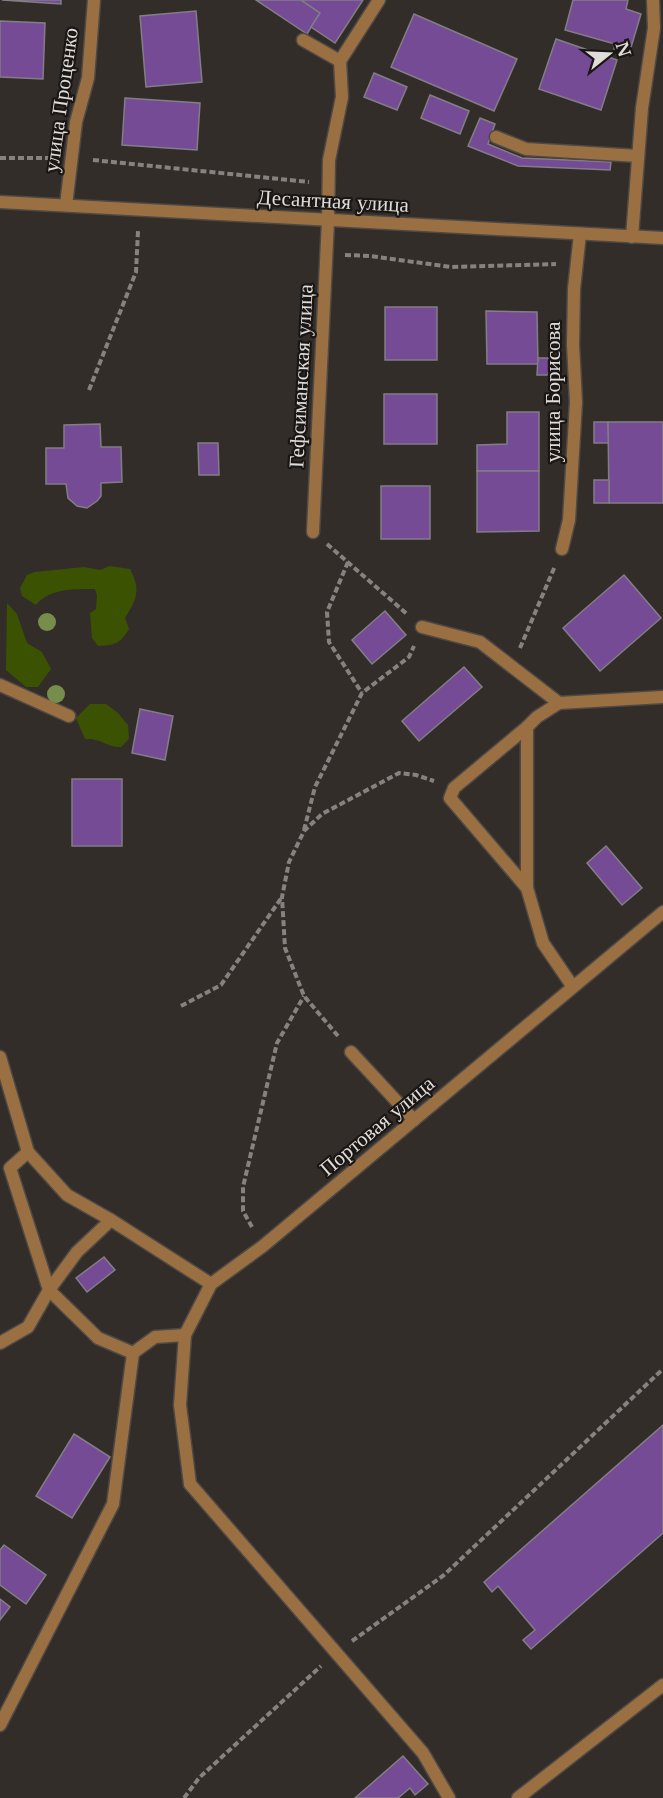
<svg xmlns="http://www.w3.org/2000/svg" width="663" height="1798" viewBox="0 0 663 1798" font-family="'Libre Baskerville',serif">
<rect width="100%" height="100%" fill="#332d2a"/>
<g fill="#3a5202">
<path d="M110 566 130 569C141 590 137 599 125 618L129 629C120 644 115 645 98 646L92 638 90 613 96 609 97 595 95 589C74 589 50 588 36 605L22 596 20 588 27 575 35 572 84 567 100 570Z"/>
<polygon points="7,603 17,614 27,643 42,652 51,669 38,687 26,687 6,670"/>
<path d="M90 704H106L118 713 128 725 129 739 121 747C105 747 102 738 85 739L76 718Z"/>
</g>
<g fill="#764b95" stroke="#817e85" stroke-width="1.5">
<polygon points="2,0 61,0 61,4"/>
<polygon points="256,0 301,0 320,13 307,34"/>
<polygon points="301,0 363,0 335,43 311,27 320,13"/>
<polygon points="573,0 628,0 626,9 641,14 629,54 614,49 615,44 565,30"/>
<polygon points="196,11 202,82 146,87 140,16"/>
<polygon points="414,14 517,59 494,111 391,67"/>
<polygon points="0,21 45,23 43,79 0,77"/>
<polygon points="556,39 617,60 601,110 539,89"/>
<polygon points="374,73 407,87 397,110 364,97"/>
<polygon points="430,95 469,111 460,134 421,118"/>
<polygon points="125,98 200,103 197,150 122,145"/>
<polygon points="480,118 495,124 488,144 522,158 611,162 610,170 518,166 468,146"/>
<rect x="385" y="307" width="52" height="53"/>
<polygon points="486,311 537,312 538,364 487,364"/>
<polygon points="538,358 553,358 554,375 537,375"/>
<rect x="384" y="394" width="53" height="50"/>
<polygon points="507,412 539,412 539,471 477,471 477,445 507,444"/>
<polygon points="594,422 608,422 609,443 594,443"/>
<polygon points="608,422 663,422 663,503 609,503"/>
<polygon points="100,424 101,447 121,447 122,482 101,483 101,496 97,501 87,508 77,506 68,498 66,484 46,484 46,448 64,448 64,425"/>
<polygon points="198,443 218,443 219,475 199,475"/>
<polygon points="477,471 539,471 539,531 477,532"/>
<rect x="594" y="480" width="15" height="23"/>
<rect x="381" y="486" width="49" height="53"/>
<polygon points="624,575 661,618 600,671 563,628"/>
<polygon points="385,611 406,635 372,664 352,640"/>
<polygon points="464,667 482,687 419,741 402,721"/>
<polygon points="140,709 173,716 165,760 132,753"/>
<rect x="72" y="779" width="50" height="67"/>
<polygon points="606,846 642,888 622,905 587,863"/>
<polygon points="104,1257 115,1270 87,1292 76,1278"/>
<polygon points="663,1425 663,1533 531,1649 523,1640 535,1630 498,1586 492,1592 484,1582"/>
<polygon points="74,1434 110,1457 72,1518 36,1496"/>
<polygon points="4,1545 46,1575 26,1604 0,1585 0,1550"/>
<polygon points="0,1599 10,1607 0,1620"/>
<polygon points="403,1756 428,1784 415,1795 410,1788 398,1798 355,1798"/>
</g>
<g fill="none" stroke-linecap="round" stroke-linejoin="round">
<g stroke="#4f4946" stroke-width="15">
<g id="service">
<polyline points="303,40 340,61"/>
<polyline points="496,137 526,149 638,156"/>
<polyline points="328,221 329,160 342,97 340,61 379,0"/>
<polyline points="422,627 480,642 559,703"/>
<polyline points="0,685 69,716"/>
<polyline points="527,888 450,798 454,788 527,727"/>
<polyline points="573,987 543,943 527,888 527,727 537,717 559,703 663,697"/>
<polyline points="351,1052 414,1120"/>
<polyline points="28,1152 10,1168 49,1290 98,1338 133,1353"/>
<polyline points="0,1343 28,1327 49,1290 77,1252 111,1220"/>
<polyline points="190,1484 423,1753 449,1798"/>
<polyline points="518,1798 663,1685"/>
</g>
</g>
<g stroke="#4f4946" stroke-width="15">
<g id="minor">
<polyline points="66,205 76,122 88,78 94,0"/>
<polyline points="632,237 642,108 654,28 653,0"/>
<polyline points="313,532 328,221"/>
<polyline points="562,549 569,520 576,402 573,345 574,289 580,234"/>
<polyline points="0,1057 28,1152 67,1195 111,1220 211,1284"/>
<polyline points="190,1484 180,1405 185,1335 211,1284 263,1246 663,912"/>
<polyline points="0,1725 113,1504 133,1353 155,1337 185,1335"/>
</g>
</g>
<g stroke="#4f4946" stroke-width="15">
<polyline id="tertiary" points="0,202 663,238"/>
</g>
<g stroke="#87827f" stroke-width="4" stroke-dasharray="6 3" stroke-linecap="butt">
<polyline points="0,158 53,158"/>
<polyline points="93,160 309,182"/>
<polyline points="345,255 370,256 451,267 556,264"/>
<polyline points="89,390 136,272 138,231"/>
<polyline points="327,544 407,614"/>
<polyline points="348,562 327,612 329,642 362,693"/>
<polyline points="520,648 555,566"/>
<polyline points="304,830 315,787 362,693 409,657 414,646"/>
<polyline points="181,1006 221,985 282,897"/>
<polyline points="338,1036 304,996 285,948 282,897 289,862 304,831 322,814 399,773 416,775 434,781"/>
<polyline points="252,1227 243,1211 243,1187 277,1043 304,996"/>
<polyline points="352,1641 444,1575 663,1369"/>
<polyline points="184,1798 199,1778 321,1666"/>
</g>
<use href="#service" stroke="#9a7042" stroke-width="12"/>
<use href="#minor" stroke="#9a7042" stroke-width="12"/>
<use href="#tertiary" stroke="#9a7042" stroke-width="12"/>
</g>
<g fill="#778d4b">
<circle cx="47" cy="622" r="9"/>
<circle cx="56" cy="694" r="9"/>
</g>
<g text-anchor="middle" dominant-baseline="central" stroke-width="4.5" stroke-linejoin="round" paint-order="stroke">
<g font-size="21" fill="#e0dcda" stroke="#191614">
<text transform="translate(61 100) rotate(-82)">улица Проценко</text>
<text transform="translate(333 201) rotate(3)">Десантная улица</text>
<text transform="translate(301 376) rotate(-87)">Гефсиманская улица</text>
<text transform="translate(553 392) rotate(-90)">улица Борисова</text>
<text transform="translate(377 1126) rotate(-40)">Портовая улица</text>
</g>
</g>
<g transform="translate(609 54) rotate(72)" stroke="#191614" stroke-width="4.5" paint-order="stroke">
<path d="M0-4.5L10 22L0 15L-10 22Z" fill="#e0dcda"/>
<text y="-9" font-size="16" font-weight="bold" text-anchor="middle" fill="#e0dcda">N</text>
</g>
</svg>
